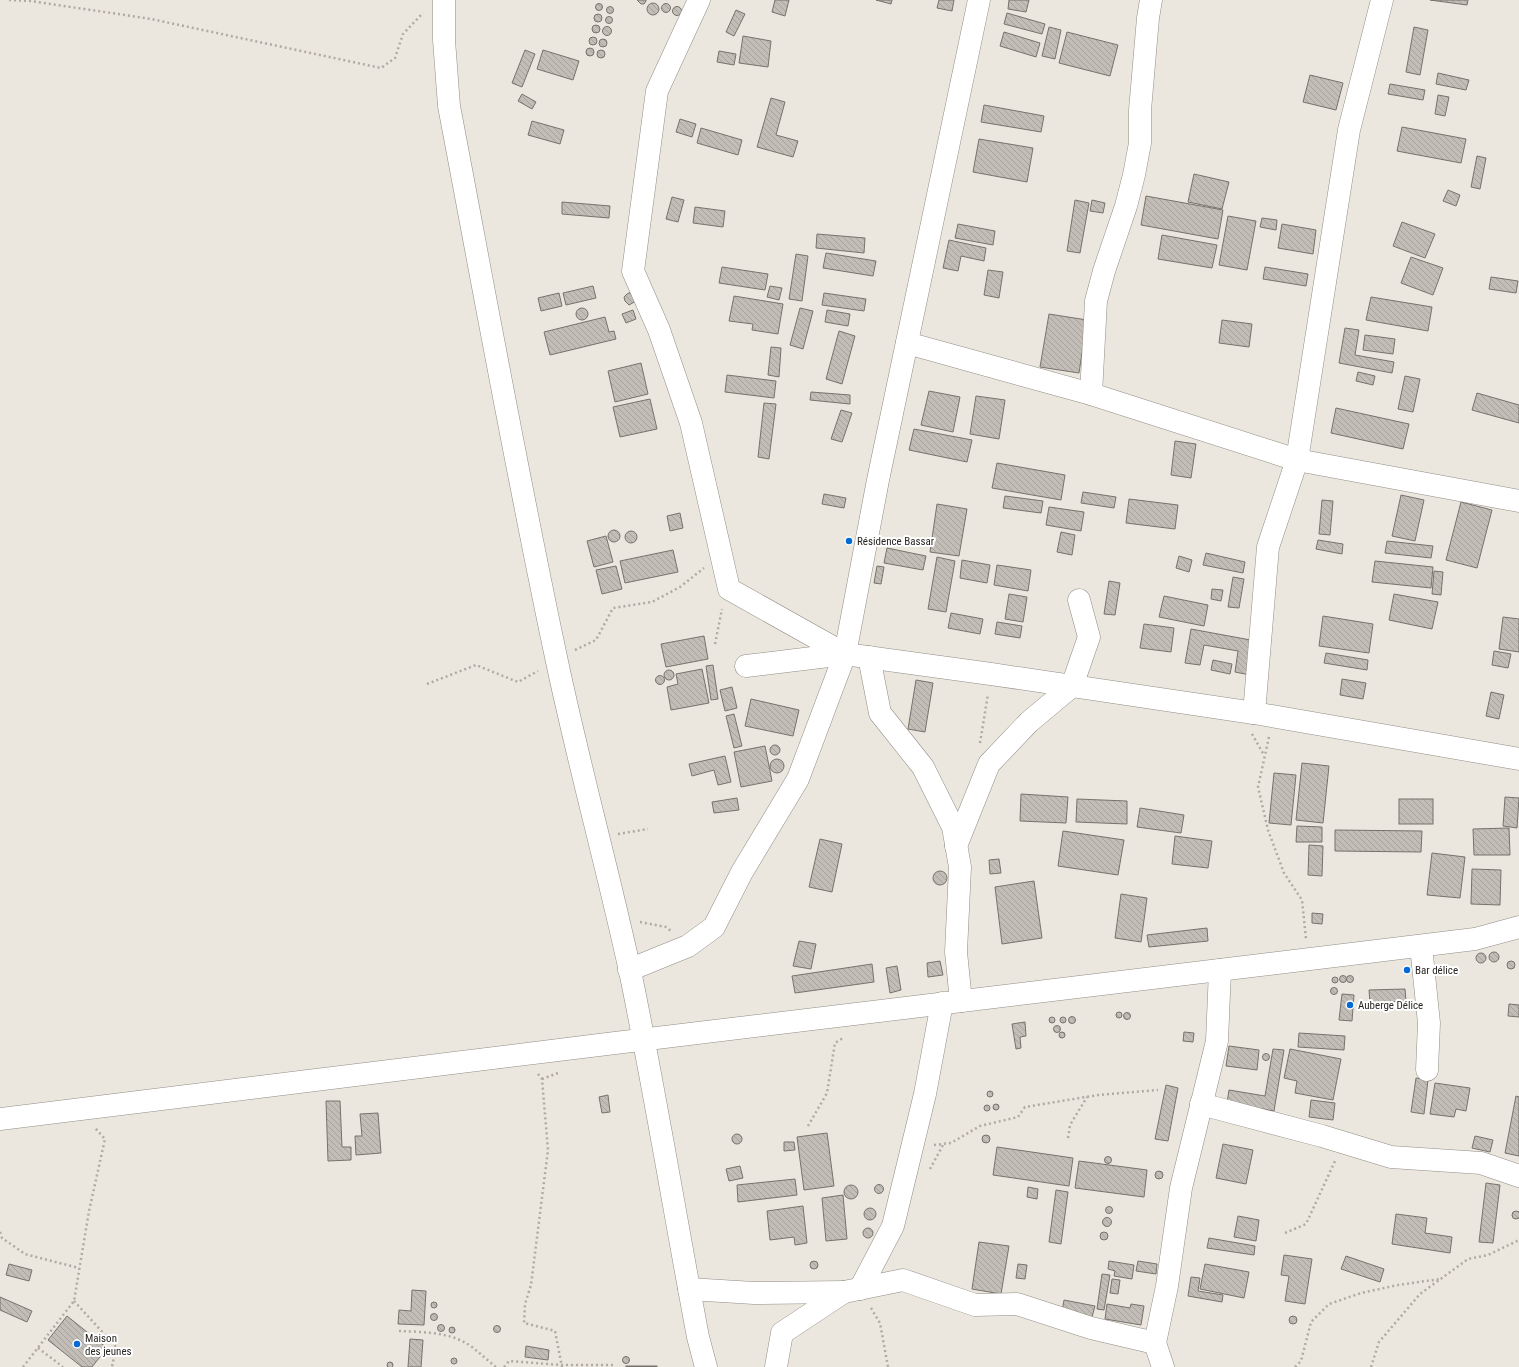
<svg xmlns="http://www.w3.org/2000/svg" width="1519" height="1367" viewBox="0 0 1519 1367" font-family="'Roboto Condensed',sans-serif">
<defs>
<pattern id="building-back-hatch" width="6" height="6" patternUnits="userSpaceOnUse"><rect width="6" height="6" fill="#c2bdb6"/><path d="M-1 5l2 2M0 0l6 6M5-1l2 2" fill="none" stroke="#a7a29c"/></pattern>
</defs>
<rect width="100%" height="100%" fill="#ebe6de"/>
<g fill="url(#building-back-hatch)" stroke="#77726c">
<polygon points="637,0 646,0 646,1 644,4 641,4"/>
<polygon points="775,0 789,0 785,16 772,12"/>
<polygon points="876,0 892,0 891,4"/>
<polygon points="939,0 954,0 952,11 937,8"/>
<polygon points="1009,0 1029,0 1026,12 1008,9"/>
<polygon points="1430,0 1468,0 1467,5"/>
<circle cx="653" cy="9" r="6"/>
<circle cx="599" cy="7" r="3.5"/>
<circle cx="666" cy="8" r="4.5"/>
<circle cx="677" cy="11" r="4.5"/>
<circle cx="610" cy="10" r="3.5"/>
<polygon points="736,10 745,14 734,36 726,32"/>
<polygon points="1007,13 1045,24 1042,34 1004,24"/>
<circle cx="598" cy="18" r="4"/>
<circle cx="609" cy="20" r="3.5"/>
<circle cx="596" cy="29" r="4"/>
<circle cx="607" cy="31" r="4.5"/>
<polygon points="1049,27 1061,30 1055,59 1042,56"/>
<polygon points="1414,27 1428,30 1420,75 1406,72"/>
<polygon points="1004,32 1040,43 1036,57 1000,46"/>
<polygon points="1067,32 1118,45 1110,76 1059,63"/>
<polygon points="743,36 771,41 768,67 739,63"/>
<circle cx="593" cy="41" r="4"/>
<circle cx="603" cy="43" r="4"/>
<circle cx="590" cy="52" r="4"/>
<circle cx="601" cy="54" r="4"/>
<polygon points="525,50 535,54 522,87 512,83"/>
<polygon points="543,50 579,61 573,80 537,69"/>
<polygon points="719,51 736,54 734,65 717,62"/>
<polygon points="1438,73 1469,80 1466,90 1436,84"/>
<polygon points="1310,75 1343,83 1336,110 1303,102"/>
<polygon points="1390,84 1425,90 1423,100 1388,94"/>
<polygon points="522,94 536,102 532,109 518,101"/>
<polygon points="1438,95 1449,97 1445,116 1435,114"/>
<polygon points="771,98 785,102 776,135 798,141 793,157 757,147"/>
<polygon points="984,105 1044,116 1041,132 981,122"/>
<polygon points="680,119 696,124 692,137 676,132"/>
<polygon points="532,121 564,130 560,144 528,135"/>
<polygon points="1402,127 1466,139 1461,163 1397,151"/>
<polygon points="701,128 742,140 738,155 697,143"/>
<polygon points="979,139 1033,148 1027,182 973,172"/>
<polygon points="1477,156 1486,158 1480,189 1471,187"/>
<polygon points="1194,174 1229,182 1222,209 1188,202"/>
<polygon points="1448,190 1460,195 1456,206 1443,201"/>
<polygon points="1146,196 1223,210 1218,239 1141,225"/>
<polygon points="672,197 684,200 678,222 666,219"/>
<polygon points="1075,200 1089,203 1080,253 1067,251"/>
<polygon points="1092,200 1105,203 1103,213 1090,211"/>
<polygon points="562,202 610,206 609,218 562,214"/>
<polygon points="695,207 725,211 723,227 693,223"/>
<polygon points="1228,216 1256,221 1247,270 1219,265"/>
<polygon points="1262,218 1277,220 1276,230 1260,227"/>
<polygon points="1402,222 1435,234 1425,258 1393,246"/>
<polygon points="958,224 995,231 993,245 955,238"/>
<polygon points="1282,224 1316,230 1313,254 1278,248"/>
<polygon points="817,234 865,238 864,253 816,248"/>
<polygon points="1162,235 1217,245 1212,268 1158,259"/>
<polygon points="949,240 986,248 984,261 961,256 958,271 943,268"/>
<polygon points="826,253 876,261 873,276 823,268"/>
<polygon points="796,254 808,256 802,301 789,299"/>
<polygon points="1411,257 1443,268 1433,295 1401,283"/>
<polygon points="722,267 768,274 765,290 719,283"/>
<polygon points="1265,267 1308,274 1306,286 1263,279"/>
<polygon points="988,270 1003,272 999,298 984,295"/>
<polygon points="1491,277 1518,281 1516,293 1489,289"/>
<polygon points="593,286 596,298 566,305 563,293"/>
<polygon points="770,286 782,288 779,300 767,297"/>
<polygon points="631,292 636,301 629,305 625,301 624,297 627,294"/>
<polygon points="559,293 562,306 541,311 538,298"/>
<polygon points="824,293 866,299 864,311 822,305"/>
<polygon points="734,296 783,304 778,334 752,330 753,324 729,321"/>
<polygon points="1371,297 1432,307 1428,331 1366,320"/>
<circle cx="582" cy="314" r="6"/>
<polygon points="800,308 813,311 803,349 790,345"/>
<polygon points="633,310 636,319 626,323 622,314"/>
<polygon points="827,310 850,314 848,326 825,322"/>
<polygon points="1049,314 1087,320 1079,373 1040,367"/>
<polygon points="605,317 609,332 614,331 616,339 550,355 544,332"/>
<polygon points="1222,320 1252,324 1249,347 1219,343"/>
<polygon points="1345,328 1359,330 1355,355 1394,362 1392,373 1339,363"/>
<polygon points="839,331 855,336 842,384 826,379"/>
<polygon points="1365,335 1395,339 1393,354 1363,350"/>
<polygon points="771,347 781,348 779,377 768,375"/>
<polygon points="641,363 648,394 615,402 608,371"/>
<polygon points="1358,372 1375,376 1373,385 1356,381"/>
<polygon points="727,375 776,381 774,398 725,392"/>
<polygon points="1405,376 1420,379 1413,412 1398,409"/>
<polygon points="929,391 960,397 953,432 921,425"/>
<polygon points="811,392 850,395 850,404 810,400"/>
<polygon points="1477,393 1519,405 1519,423 1472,410"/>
<polygon points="976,396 1005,400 999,439 970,434"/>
<polygon points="650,399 657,429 620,437 613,407"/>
<polygon points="764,403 776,404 769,459 758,457"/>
<polygon points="1336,408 1409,424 1403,449 1331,433"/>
<polygon points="841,410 852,413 842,442 831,439"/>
<polygon points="914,429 972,440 967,462 909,450"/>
<polygon points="1175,441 1196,444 1191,478 1171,475"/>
<polygon points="997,463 1065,475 1061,500 992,488"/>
<polygon points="1083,492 1116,497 1114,508 1081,503"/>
<polygon points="824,494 846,498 844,508 822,504"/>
<polygon points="1401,495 1424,500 1415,541 1392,536"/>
<polygon points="1005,496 1043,501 1041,513 1003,508"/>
<polygon points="1129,499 1178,505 1175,529 1126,523"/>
<polygon points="1322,500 1333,501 1330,535 1319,534"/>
<polygon points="1461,502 1492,510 1477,568 1446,560"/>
<polygon points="937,504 967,509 959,556 930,552"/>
<polygon points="1049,507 1084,512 1081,531 1046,525"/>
<polygon points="680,513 683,528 670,531 667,516"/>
<circle cx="614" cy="536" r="6"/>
<circle cx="631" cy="537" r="6"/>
<polygon points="1061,532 1075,535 1072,555 1057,552"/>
<polygon points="606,536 613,562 594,567 587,541"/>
<polygon points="1318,540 1343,544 1342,554 1316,549"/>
<polygon points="1387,541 1433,546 1431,558 1385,553"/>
<polygon points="887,548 926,556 923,570 884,563"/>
<polygon points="673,550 678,572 625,583 620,561"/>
<polygon points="1206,553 1245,562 1243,573 1203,565"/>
<polygon points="1179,556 1192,560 1189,572 1176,568"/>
<polygon points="937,557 955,561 946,612 928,609"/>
<polygon points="962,560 990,565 987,583 960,578"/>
<polygon points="1375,561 1433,567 1431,588 1372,582"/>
<polygon points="997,565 1031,570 1028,591 994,585"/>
<polygon points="616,566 622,589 602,594 596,570"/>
<polygon points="877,566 884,567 881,584 874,583"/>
<polygon points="1434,571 1443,572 1441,595 1432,594"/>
<polygon points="1233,577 1244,579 1239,608 1228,607"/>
<polygon points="1109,581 1120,583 1115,615 1104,614"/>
<polygon points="1212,589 1223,590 1221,601 1211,599"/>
<polygon points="1009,594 1027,597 1023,622 1005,619"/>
<polygon points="1394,594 1438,602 1432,629 1389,620"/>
<polygon points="1164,596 1208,605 1204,626 1159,617"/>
<polygon points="951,613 983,619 980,634 948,628"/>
<polygon points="1323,616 1373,624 1369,653 1319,646"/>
<polygon points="1503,617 1519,619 1519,652 1499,649"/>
<polygon points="997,622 1022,626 1020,638 995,634"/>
<polygon points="1144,624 1174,628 1171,652 1140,648"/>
<polygon points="1191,629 1256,641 1250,675 1235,672 1238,651 1204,645 1200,665 1185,663"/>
<polygon points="704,636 708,659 666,667 661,644"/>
<polygon points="1494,651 1511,654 1508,668 1492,665"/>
<polygon points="1326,653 1368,660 1367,670 1324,663"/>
<polygon points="1213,660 1232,664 1230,674 1211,670"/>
<polygon points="713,665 718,699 711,700 706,666"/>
<polygon points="702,669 709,703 671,710 667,687 678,684 676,674"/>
<circle cx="669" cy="675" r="5"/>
<circle cx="660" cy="680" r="4.5"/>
<polygon points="1342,679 1366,683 1363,699 1340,695"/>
<polygon points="916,680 933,683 925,732 908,729"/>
<polygon points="732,687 737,708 725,711 720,690"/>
<polygon points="1491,692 1504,695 1499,719 1486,716"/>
<polygon points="751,699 799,710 793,736 745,726"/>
<polygon points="734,714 742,746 734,748 726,716"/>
<circle cx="775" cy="750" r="5"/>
<polygon points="765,746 772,781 741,787 734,752"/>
<polygon points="725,756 731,782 718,785 714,770 692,776 689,764"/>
<circle cx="777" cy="766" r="7"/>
<polygon points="1302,763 1329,766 1323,823 1296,820"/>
<polygon points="1274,773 1296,775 1291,825 1269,823"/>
<polygon points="1021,794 1068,797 1066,823 1020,821"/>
<polygon points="1505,797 1519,798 1517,828 1503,826"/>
<polygon points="737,798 739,810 714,813 712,802"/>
<polygon points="1077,799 1127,801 1127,824 1076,822"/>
<rect x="1399" y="799" width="34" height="25"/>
<polygon points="1140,808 1184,815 1181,833 1137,827"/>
<polygon points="1297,826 1322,827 1322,842 1296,842"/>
<polygon points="1509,828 1510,855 1474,855 1473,829"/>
<polygon points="1335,830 1422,831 1421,852 1335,851"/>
<polygon points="1063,831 1124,840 1118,875 1058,866"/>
<polygon points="1175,836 1212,841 1208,868 1172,864"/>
<polygon points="820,839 842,844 832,892 809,887"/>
<polygon points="1309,845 1323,846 1322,876 1308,875"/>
<polygon points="1432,853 1465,857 1460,898 1427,895"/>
<polygon points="999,859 1001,873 990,874 989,860"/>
<polygon points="1472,869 1501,870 1500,905 1471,904"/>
<circle cx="940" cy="878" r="7"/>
<polygon points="1034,881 1042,938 1002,944 995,887"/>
<polygon points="1121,894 1147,898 1141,942 1115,938"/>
<polygon points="1312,913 1323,914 1322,924 1312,923"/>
<polygon points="1207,928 1208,941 1149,947 1147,935"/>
<polygon points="799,941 816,944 811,969 793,966"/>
<circle cx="1494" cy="957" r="5"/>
<circle cx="1481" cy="958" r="5"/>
<circle cx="1511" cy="965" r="4"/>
<polygon points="940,961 943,975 928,977 927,963"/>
<polygon points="872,964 874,982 795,993 792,976"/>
<polygon points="897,966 901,990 890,993 886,968"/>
<circle cx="1343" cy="979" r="3.5"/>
<circle cx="1350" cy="979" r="3.5"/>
<circle cx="1335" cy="980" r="3"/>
<circle cx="1334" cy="991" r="3.5"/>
<polygon points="1405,989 1406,1001 1370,1003 1369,990"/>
<polygon points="1342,994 1354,995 1352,1021 1339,1020"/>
<polygon points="1509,1004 1519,1005 1519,1017 1508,1016"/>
<circle cx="1119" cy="1015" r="3"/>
<circle cx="1127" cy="1016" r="3.5"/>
<circle cx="1072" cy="1020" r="3.5"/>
<circle cx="1052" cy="1020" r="3"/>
<circle cx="1063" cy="1020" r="3"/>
<polygon points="1025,1022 1026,1036 1020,1037 1021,1048 1016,1049 1012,1024"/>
<circle cx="1057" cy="1029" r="3.5"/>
<polygon points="1184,1032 1194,1033 1193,1042 1183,1041"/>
<circle cx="1062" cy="1035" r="3"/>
<polygon points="1299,1033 1345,1036 1344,1050 1298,1047"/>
<polygon points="1229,1046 1259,1050 1257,1070 1226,1066"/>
<polygon points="1273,1049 1284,1050 1274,1111 1227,1103 1229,1090 1265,1096"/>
<polygon points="1290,1049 1341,1059 1333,1100 1295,1093 1297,1081 1284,1078"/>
<circle cx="1266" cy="1057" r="3.5"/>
<polygon points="1416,1078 1428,1080 1424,1114 1411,1112"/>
<polygon points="1435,1083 1470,1088 1466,1111 1456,1109 1454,1117 1430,1114"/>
<polygon points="1166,1085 1178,1088 1168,1141 1155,1139"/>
<circle cx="990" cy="1094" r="3"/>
<polygon points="608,1095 610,1112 602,1113 599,1097"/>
<polygon points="1516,1096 1519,1097 1519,1156 1505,1153"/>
<polygon points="1311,1100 1335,1103 1333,1120 1309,1117"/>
<polygon points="326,1101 340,1101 342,1147 351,1147 351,1160 328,1161"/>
<circle cx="996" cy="1107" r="3"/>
<circle cx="987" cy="1108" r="3"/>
<polygon points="378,1113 381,1153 356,1155 355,1136 362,1136 360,1114"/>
<polygon points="827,1133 834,1186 804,1190 797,1137"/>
<circle cx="737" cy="1139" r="5"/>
<circle cx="986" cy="1139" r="4"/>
<polygon points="1475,1136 1493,1140 1490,1152 1472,1148"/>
<polygon points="784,1142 794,1142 795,1150 784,1151"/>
<polygon points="1223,1144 1253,1150 1246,1184 1216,1178"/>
<polygon points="997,1147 1073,1158 1069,1186 993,1175"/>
<circle cx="1108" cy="1160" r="3.5"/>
<polygon points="1079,1161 1147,1170 1144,1197 1075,1188"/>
<polygon points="740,1166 743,1178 729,1181 726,1169"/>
<circle cx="1159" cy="1175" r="4"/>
<polygon points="795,1179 797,1195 738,1202 737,1185"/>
<polygon points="1486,1183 1500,1185 1493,1243 1479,1242"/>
<circle cx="879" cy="1189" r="4.5"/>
<circle cx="851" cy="1192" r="7"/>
<polygon points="1028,1187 1038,1189 1037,1199 1027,1197"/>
<polygon points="1056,1190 1068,1192 1061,1244 1049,1242"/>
<polygon points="843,1195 847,1239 826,1241 822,1198"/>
<polygon points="803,1206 807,1243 795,1245 794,1237 770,1240 767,1211"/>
<circle cx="1109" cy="1210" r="3.5"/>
<circle cx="870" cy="1214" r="6"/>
<circle cx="1516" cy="1215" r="4"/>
<polygon points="1396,1214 1427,1218 1425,1233 1452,1237 1450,1253 1392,1244"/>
<polygon points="1238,1216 1259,1220 1256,1241 1234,1237"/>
<circle cx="1107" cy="1222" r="4.5"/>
<circle cx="868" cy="1233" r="5"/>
<circle cx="1104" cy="1236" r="4"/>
<polygon points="1209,1238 1255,1246 1254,1255 1207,1248"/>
<polygon points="979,1242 1009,1246 1001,1294 972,1289"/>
<polygon points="1284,1255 1312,1259 1305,1304 1285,1301 1289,1276 1281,1275"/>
<polygon points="1346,1256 1384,1269 1380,1282 1341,1269"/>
<circle cx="814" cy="1265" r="4"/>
<polygon points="1109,1261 1134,1265 1132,1279 1114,1276 1115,1271 1108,1269"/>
<polygon points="1138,1261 1157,1264 1156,1274 1136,1271"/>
<polygon points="9,1264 32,1270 29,1281 6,1275"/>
<polygon points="1018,1264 1027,1265 1025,1279 1016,1278"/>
<polygon points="1205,1264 1249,1272 1244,1298 1200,1289"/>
<polygon points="1102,1274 1110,1275 1104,1310 1097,1309"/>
<polygon points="1191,1277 1200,1278 1198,1291 1223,1295 1222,1302 1188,1296"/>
<polygon points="1112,1279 1120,1280 1118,1294 1110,1293"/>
<polygon points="412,1290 426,1291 424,1325 398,1324 399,1310 411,1311"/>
<polygon points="0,1297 32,1311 27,1322 0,1310"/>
<polygon points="1064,1300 1095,1306 1092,1317 1062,1312"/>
<circle cx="434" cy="1305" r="3"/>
<polygon points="1107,1304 1130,1308 1131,1304 1144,1306 1141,1325 1105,1319"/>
<circle cx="434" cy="1317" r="3.5"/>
<polygon points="67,1316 107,1348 92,1367 82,1367 48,1340"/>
<circle cx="1293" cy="1320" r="4"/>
<circle cx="441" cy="1328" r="3.5"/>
<circle cx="497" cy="1329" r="3.5"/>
<circle cx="452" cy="1330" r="3"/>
<polygon points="410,1339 423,1340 421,1367 408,1367"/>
<polygon points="526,1346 549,1350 548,1360 525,1357"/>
<circle cx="626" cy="1360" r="3.5"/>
<circle cx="454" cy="1361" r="3"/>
<circle cx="390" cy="1365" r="3"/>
<rect x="626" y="1366" width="31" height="1"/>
</g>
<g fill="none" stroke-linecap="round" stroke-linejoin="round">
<g stroke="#928d86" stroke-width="23">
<g id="minor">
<path d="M444 0V40L449 106C484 290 517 474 556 657 578 762 607 866 630 971 655 1092 675 1215 698 1337L706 1367"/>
<polyline points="699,0 657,91 633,271 659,330 691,423 729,589 845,654"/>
<polyline points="907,343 1091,394 1297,460 1519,501"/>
<polyline points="1091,394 1096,301 1104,271 1126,206 1134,175 1140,143 1140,110 1148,18 1151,0"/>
<polyline points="869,657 880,713 923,767 953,827 960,867 956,952 961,1001"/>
<polyline points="746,666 845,654 991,674 1254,713 1519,759"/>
<polyline points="1254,713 1268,547 1297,460 1349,130 1382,0"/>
<polyline points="956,846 989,764 1029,722 1072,686 1089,637 1079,600"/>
<polyline points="1421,946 1429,1023 1427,1070"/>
<polyline points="629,970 688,946 714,927 742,872 798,779 845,654 878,480 979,0"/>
<polyline points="1201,1104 1322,1136 1391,1157 1481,1163 1519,1176"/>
<polyline points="0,1119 607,1044 1475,939 1519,927"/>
<polyline points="689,1289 754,1293 844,1292"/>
<polyline points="860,1289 893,1226 925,1094 942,1003"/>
<polyline points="776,1367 782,1333 844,1292 903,1280 975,1305 1017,1304 1091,1328 1155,1343"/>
<polyline points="1163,1367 1155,1343 1167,1286 1181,1188 1217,1041 1220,970"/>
</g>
</g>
<g stroke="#afaaa4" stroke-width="2.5" stroke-dasharray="2 3" stroke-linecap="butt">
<polyline points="9,0 31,1 151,19 381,68 395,58 403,34 423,13"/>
<polyline points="715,644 722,609"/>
<polyline points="575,650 596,640 613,608 652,602 680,587 704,568"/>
<polyline points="427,684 476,665 518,682 538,671"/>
<polyline points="1252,734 1264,755"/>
<polyline points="1269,737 1258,787 1268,830 1284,873 1302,900 1306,939"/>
<polyline points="980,743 988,694"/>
<polyline points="618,834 648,829"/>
<polyline points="640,922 666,927 671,931"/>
<polyline points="538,1074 542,1079 548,1150 531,1285 525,1304 524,1323 555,1331 562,1367"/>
<polyline points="542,1079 558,1073"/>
<polyline points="808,1126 827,1093 835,1043 843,1038"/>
<polyline points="1068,1138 1070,1125 1087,1097"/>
<polyline points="934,1145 951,1143 980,1126 1018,1117 1025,1107 1098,1095 1158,1090"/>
<polyline points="930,1169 943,1145"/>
<polyline points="0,1232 2,1238 25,1254 79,1268"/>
<polyline points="1285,1233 1306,1224 1335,1161"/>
<polyline points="74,1301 116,1347 112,1367"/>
<polyline points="871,1308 880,1323 888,1367"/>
<path d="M399 1331C422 1332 450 1332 469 1345 479 1352 487 1360 496 1367"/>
<polyline points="38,1348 63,1367"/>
<polyline points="23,1367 74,1301 89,1211 105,1139 95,1128"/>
<polyline points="504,1367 509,1361 561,1365 613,1365"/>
<polyline points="1295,1367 1301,1361 1311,1322 1329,1304 1361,1293 1398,1285 1440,1279"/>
<polyline points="1371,1367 1379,1342 1420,1294 1468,1259 1488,1255 1519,1240"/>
</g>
<use href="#minor" stroke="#fff" stroke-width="22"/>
</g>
<g fill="#056bd4" stroke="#fff" stroke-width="1.5">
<circle cx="849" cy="541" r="4"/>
<circle cx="1407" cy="970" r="4"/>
<circle cx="1350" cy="1005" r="4"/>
<circle cx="77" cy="1344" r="4"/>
</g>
<g text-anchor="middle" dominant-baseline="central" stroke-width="4" stroke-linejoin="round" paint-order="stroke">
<g font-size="11" fill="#292724" stroke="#fff" text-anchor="start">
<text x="857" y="541">Résidence Bassar</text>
<text x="1415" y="970">Bar délice</text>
<text x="1358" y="1005">Auberge Délice</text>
<text x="85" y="1338">Maison<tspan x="85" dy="13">des jeunes</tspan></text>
</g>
</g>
</svg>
